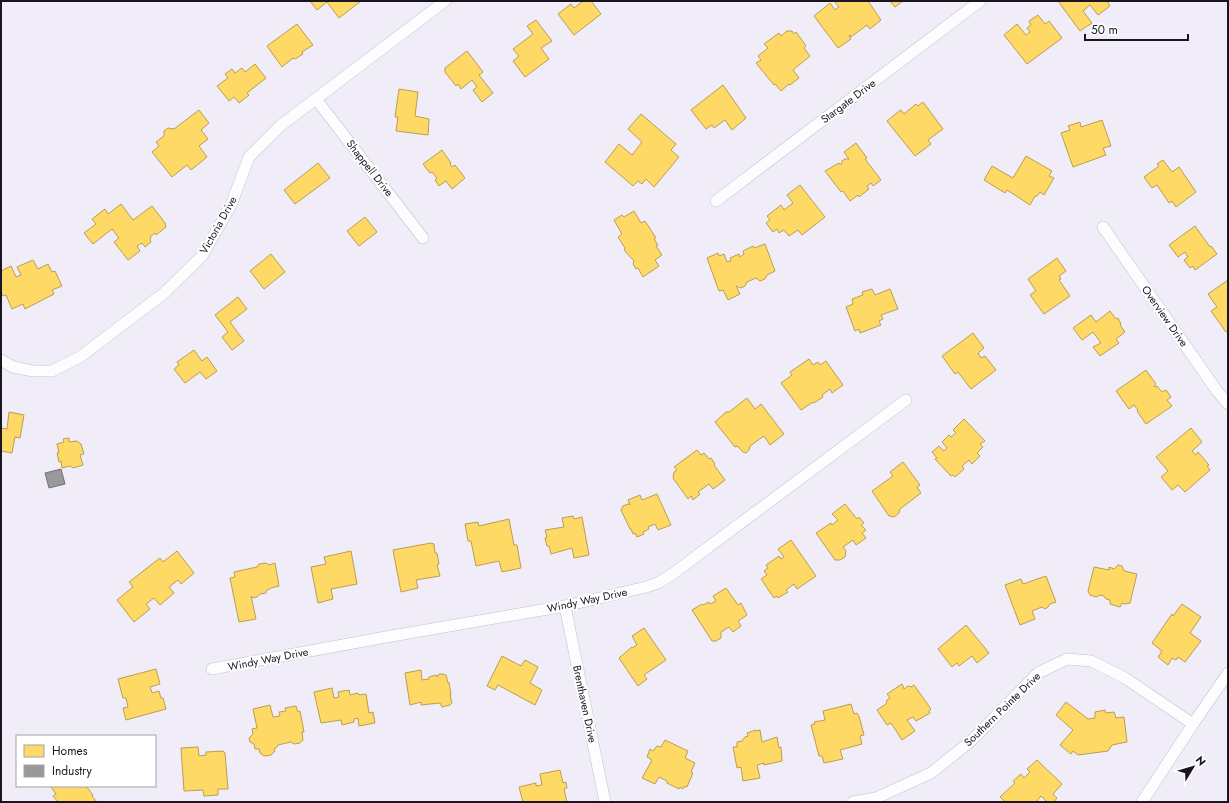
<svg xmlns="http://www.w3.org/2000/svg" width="1229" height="803" viewBox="0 0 1229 803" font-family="Jost,sans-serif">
<rect width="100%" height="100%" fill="#f0ecf8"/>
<g fill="#ffd966" stroke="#ba9e51">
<polygon points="310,1 361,1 339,18 327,2 317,10"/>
<polygon points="581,1 591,1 601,14 574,35 558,14 571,4 574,8 582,2"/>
<polygon points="836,1 868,1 881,20 870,29 867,25 851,37 850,35 849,36 851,39 838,48 814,16 830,3 835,10 839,7 835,2"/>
<polygon points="890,1 903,1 895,7"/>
<polygon points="1058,1 1107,1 1110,6 1098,15 1090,5 1083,11 1092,23 1080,31"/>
<polygon points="1038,15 1045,24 1049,21 1062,38 1027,64 1004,35 1017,24 1026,35 1030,32 1027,28 1031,25 1029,21"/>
<polygon points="536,20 552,41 541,48 549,59 525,77 513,61 519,56 513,49 533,34 527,26"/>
<polygon points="297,24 313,45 302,52 303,54 295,59 293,58 282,67 267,46"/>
<polygon points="787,31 792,31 794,34 796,32 806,46 804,48 810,56 793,70 799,78 790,85 789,84 781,91 775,84 774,85 756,63 761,60 758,56 768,48 764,44 779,33 781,36"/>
<polygon points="467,51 483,72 479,75 493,93 482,102 473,90 477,87 472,80 461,89 458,84 456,86 445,72 445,68"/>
<polygon points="255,64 266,78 247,93 249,95 239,103 234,97 229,101 217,86 228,78 225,74 232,69 235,73 242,68 245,72"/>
<polygon points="723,85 746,118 732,130 725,120 714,128 712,125 706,129 691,110"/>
<polygon points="399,89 418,92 415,116 429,119 428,135 396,131 398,117 395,117"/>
<polygon points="923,102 943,129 928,140 931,144 915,156 887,121 898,112 901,110 904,114 916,104 918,106"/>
<polygon points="199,110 209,123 201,130 208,139 199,146 207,157 191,170 187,165 172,177 152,152 159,146 156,142 164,136 164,131 168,128 174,129"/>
<polygon points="641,114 676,144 671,150 679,157 654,187 646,179 642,184 638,181 633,186 605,162 619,144 632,155 642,142 628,129"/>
<polygon points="1102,120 1111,146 1103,148 1106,155 1073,167 1061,133 1070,130 1068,126 1080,122 1081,127"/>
<polygon points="856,143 867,158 865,159 881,180 873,186 871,183 867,186 869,189 859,197 858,195 850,201 843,191 841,192 825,171 839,163 841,165 842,161 845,159 849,159 844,152"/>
<polygon points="442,150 451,163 450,164 452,167 455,165 465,178 452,189 446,181 439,186 435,180 437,178 432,172 430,173 423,164"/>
<polygon points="1026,156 1052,171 1049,176 1054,178 1044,195 1040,192 1037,196 1035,196 1030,205 1007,190 1005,193 984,180 992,166 1013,178"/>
<polygon points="1163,160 1172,172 1179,167 1196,192 1176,207 1172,201 1169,203 1157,185 1152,188 1144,177 1159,166 1157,164"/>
<polygon points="318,163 330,178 295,204 284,190"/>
<polygon points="800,185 825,217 802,235 798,230 789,236 784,230 779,233 777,229 773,232 766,223 770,220 767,216 781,205 784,210 793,203 787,195"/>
<polygon points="121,204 133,220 152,206 165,223 166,227 156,235 155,233 151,236 150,240 151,242 145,247 142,243 137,246 140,251 128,260 114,242 119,238 112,229 93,244 84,233 96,224 92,219 105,209 108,214"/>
<polygon points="634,211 641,223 645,221 656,238 654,239 658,245 656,246 662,255 655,260 659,266 643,277 638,268 636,269 633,264 634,261 624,250 625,248 618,237 622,234 614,220 622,215 624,217"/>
<polygon points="365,217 377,232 359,246 347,231"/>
<polygon points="1195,226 1210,247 1211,246 1217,254 1195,270 1193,266 1190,268 1184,260 1188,257 1185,252 1178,257 1169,245"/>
<polygon points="765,244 775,271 767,275 765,279 760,281 756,278 747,282 745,286 741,288 736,286 740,294 728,300 723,290 719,291 707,258 718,253 719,256 724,254 727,262 731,261 730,258 739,254 740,257 744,254 743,251 753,246 754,248"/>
<polygon points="271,254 285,272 264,289 250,271"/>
<polygon points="1057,258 1066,271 1059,276 1061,279 1059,280 1070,296 1044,314 1030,295 1036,291 1028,279"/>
<polygon points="33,260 38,269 48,264 52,272 55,271 62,286 52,290 54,294 25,309 23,304 12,309 6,295 3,296 1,292 1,271 11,266 16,277 21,275 17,267"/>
<polygon points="1228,280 1228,330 1226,332 1211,311 1217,307 1208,294"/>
<polygon points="872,289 875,295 890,289 898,309 881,315 883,319 879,321 881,325 860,333 859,329 855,331 846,307 853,304 852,299 863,295 862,292"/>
<polygon points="238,297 247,309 230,322 244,341 232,350 222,337 228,332 215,315"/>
<polygon points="1110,311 1116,319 1118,318 1121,324 1120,325 1125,332 1116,339 1119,343 1100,356 1093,347 1101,343 1093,332 1082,340 1073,328 1091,315 1096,322"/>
<polygon points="973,333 984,348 978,353 981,358 985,356 996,370 971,389 958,372 955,374 942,356"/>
<polygon points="194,350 202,361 207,357 217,371 206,379 200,372 185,383 174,369 179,365 177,362"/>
<polygon points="809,359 813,365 818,362 820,365 826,361 843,385 832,393 830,389 822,395 823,397 814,403 813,402 801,410 781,383 792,375 790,372"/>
<polygon points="1146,370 1156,384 1154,386 1155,387 1157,386 1162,392 1166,390 1171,397 1167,400 1172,406 1146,424 1137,411 1138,410 1134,405 1129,409 1116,391"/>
<polygon points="747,398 755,409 761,404 784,434 770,445 764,436 750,446 749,450 746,453 743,452 737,446 735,447 715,422 726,412 729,412"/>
<polygon points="9,412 24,415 20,438 15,437 12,453 1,451 1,428 7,429"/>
<polygon points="964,419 985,441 980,444 983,447 977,453 980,456 972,464 969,460 962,466 964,469 955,477 953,475 951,476 935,459 937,458 932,452 939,446 944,451 947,448 942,442 949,435 951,437 956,433 953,430"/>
<polygon points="1191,428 1202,442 1192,451 1196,455 1198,452 1209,465 1207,466 1210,470 1185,492 1178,485 1172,490 1161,477 1168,471 1156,457"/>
<polygon points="69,438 69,442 77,441 81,444 84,454 80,455 83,465 73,468 70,466 62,468 61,461 59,462 57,453 59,453 57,444 64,442 63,439"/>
<polygon points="697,450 701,455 704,453 709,459 711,458 715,464 714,465 725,480 713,489 709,484 698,492 700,494 693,500 691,496 688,499 673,478 674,472 677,470 674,467"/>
<polygon points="903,462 920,485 917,487 921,493 900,509 899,513 894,517 889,516 872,491 893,476 890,472"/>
<polygon points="657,494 671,525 658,530 655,524 648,527 649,529 643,532 644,534 637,537 635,533 633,534 631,529 630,529 621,510 623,506 628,504 630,505 628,500 640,495 642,500"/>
<polygon points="845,504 857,519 859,517 864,523 861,525 866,530 862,533 866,538 856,545 853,540 843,547 846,551 845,557 840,560 835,560 816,533 831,523 832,525 838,520 832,514"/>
<polygon points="573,516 574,519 582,517 589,555 574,558 572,548 551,554 549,546 547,546 545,538 547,537 545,530 564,527 562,518"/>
<polygon points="509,519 514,545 517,545 521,568 502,572 499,561 476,566 471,541 468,541 465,524 478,522 479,526"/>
<polygon points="791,540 816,576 797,589 794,584 786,590 788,592 778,598 777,596 774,598 761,579 767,575 764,571 768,568 766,565 779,556 781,559 784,557 778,549"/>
<polygon points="431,543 434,544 435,553 437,553 439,564 437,565 440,576 416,580 418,588 401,592 393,550"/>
<polygon points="177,551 194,573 181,584 178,580 169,587 174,593 160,605 154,598 146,604 150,609 134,622 117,600 133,587 129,582 160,558 163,562"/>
<polygon points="351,551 357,584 331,589 333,599 318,603 311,567 326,564 324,557"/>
<polygon points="266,563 269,565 275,563 279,586 271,588 266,591 266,593 260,594 257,597 253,598 251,596 256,619 239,622 230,578 235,577 234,572 257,567 259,564"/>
<polygon points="1118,565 1122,566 1124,571 1137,574 1130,603 1125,604 1122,603 1120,607 1110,604 1110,600 1106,599 1104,596 1100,595 1096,597 1090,595 1088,591 1094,567 1109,570 1109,567 1114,569"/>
<polygon points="1046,576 1056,602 1050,604 1048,607 1045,609 1042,607 1032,611 1035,619 1020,625 1005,585 1021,579 1023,584"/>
<polygon points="726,588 738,605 741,603 747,615 738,621 741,626 733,632 729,627 721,632 721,638 716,641 712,641 692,610 702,604 703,605 709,602 710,604 716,601 713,596"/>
<polygon points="1182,604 1201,617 1190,633 1201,641 1185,662 1178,657 1176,660 1172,658 1168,665 1158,657 1162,651 1152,643 1172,614 1173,616"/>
<polygon points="966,625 989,653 977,663 972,656 959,666 957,663 952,667 938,649"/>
<polygon points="644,628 666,660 644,675 647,679 638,686 619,658 632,647 632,648 637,645 632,636"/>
<polygon points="502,656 521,666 525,660 538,667 530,683 542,690 535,705 498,685 495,690 487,686"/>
<polygon points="156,669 160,684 150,687 152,693 159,691 161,698 163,698 166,709 126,720 123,708 128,707 126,698 123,698 118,679"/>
<polygon points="421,670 422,680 429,679 429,677 436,675 437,677 439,674 442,674 446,675 448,683 449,682 451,695 450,695 452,703 450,705 442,707 440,703 421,705 421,702 410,705 405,673"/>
<polygon points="902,684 904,689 908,686 911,687 914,685 931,709 929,711 930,713 916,721 913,717 907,720 915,731 902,740 891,723 887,725 877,710 886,704 887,700 890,698 887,694"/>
<polygon points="332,688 334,698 339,697 338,692 349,690 350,695 358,693 359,695 366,694 369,713 373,712 375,723 359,726 358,718 354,719 354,722 342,725 341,720 321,723 314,692"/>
<polygon points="1066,702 1088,719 1095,718 1095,712 1105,710 1106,713 1114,712 1116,718 1124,717 1127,742 1112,745 1108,751 1078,755 1073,751 1071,754 1060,745 1073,730 1056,715"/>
<polygon points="851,704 854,714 857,713 859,716 864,735 860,736 862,744 840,750 843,759 824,763 822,756 819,756 811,725 815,724 814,722 825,720 823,711"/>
<polygon points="270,705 273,717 280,716 279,712 286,711 285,708 296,706 298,712 300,711 304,732 302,732 303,740 300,743 294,744 291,742 278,745 276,748 274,749 275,751 271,755 264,756 260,753 259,749 255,749 254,744 250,742 249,738 253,734 252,729 257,728 253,709"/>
<polygon points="756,730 756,731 760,730 762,742 777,737 779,748 781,747 782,761 764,765 764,763 757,765 760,778 743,781 741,767 737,768 733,747 737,747 737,742 742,741 745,737 748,736 747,733"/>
<polygon points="665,740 688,751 685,758 695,763 691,772 693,773 687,787 685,786 683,789 680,787 679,789 667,783 667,781 659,777 655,784 642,778 652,760 647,757 650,749 653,751 657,746 661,747"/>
<polygon points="198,747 199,756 206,755 206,752 223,751 225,753 228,789 218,789 218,795 204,796 203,790 184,791 181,748"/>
<polygon points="1037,760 1062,784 1053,794 1057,798 1054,802 1047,802 1041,796 1036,802 1005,802 1000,797 1015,783 1013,781 1021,774 1024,778 1030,772 1027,769"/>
<polygon points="560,770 563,783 566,782 567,788 564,789 567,802 523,802 519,787 536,783 536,786 542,785 540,774"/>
<polygon points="50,786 86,786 93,795 92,796 97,802 58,802 53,796 56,794"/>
</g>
<polygon fill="#999" stroke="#737175" points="61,469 65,484 49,488 45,473"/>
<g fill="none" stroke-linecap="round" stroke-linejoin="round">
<g stroke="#c5c1cc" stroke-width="12">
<g id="street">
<polyline points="316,99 423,238"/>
<polyline points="716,201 980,1"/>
<polyline points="1103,227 1217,391 1228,404"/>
<polyline points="1,360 13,367 33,371 52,371 80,357 163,294 202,256 231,205 249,157 280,126 445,1"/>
<polyline points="565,606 605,802"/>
<polyline points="212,669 386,637 565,606 646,587 658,583 671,575 906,400"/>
<polyline points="853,802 876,798 931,773 971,741 1038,673 1067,659 1091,661 1125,678 1193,724"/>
<polyline points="1142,802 1193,724 1228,673"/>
</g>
</g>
<use href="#street" stroke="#fdfcfe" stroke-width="11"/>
</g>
<g text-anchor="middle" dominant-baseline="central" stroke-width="4" stroke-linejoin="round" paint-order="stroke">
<g font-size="11" fill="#1a1521" stroke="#fff">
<text transform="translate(848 101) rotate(-37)">Stargate Drive</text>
<text transform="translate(370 168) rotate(52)">Shappell Drive</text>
<text transform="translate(218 225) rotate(-61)">Victoria Drive</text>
<text transform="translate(1165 316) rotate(55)">Overview Drive</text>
<text transform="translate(587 600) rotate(-12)">Windy Way Drive</text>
<text transform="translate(268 659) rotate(-11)">Windy Way Drive</text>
<text transform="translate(585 704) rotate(78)">Brenthaven Drive</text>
<text transform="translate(1002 709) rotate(-44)">Southern Pointe Drive</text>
</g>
</g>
<rect width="1229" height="803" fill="none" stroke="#1a1521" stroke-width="4"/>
<rect x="16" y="735" width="140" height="52" fill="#ffffff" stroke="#a3a1a6"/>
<rect x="24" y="745" width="20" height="12" fill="#ffd966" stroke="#a3a1a6"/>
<text x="52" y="755" font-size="12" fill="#1a1521">Homes</text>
<rect x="24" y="765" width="20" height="12" fill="#999999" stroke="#a3a1a6"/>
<text x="52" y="775" font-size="12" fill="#1a1521">Industry</text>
<g transform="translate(1193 767) rotate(52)" stroke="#ffffff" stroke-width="3" paint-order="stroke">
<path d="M0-3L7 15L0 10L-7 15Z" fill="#1a1521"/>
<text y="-6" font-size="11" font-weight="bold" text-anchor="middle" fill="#1a1521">N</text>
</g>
<path d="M1085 34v6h103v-6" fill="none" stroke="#1a1521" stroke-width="2"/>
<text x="1091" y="34" font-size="12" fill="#1a1521" stroke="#ffffff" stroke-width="3" paint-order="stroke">50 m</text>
</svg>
